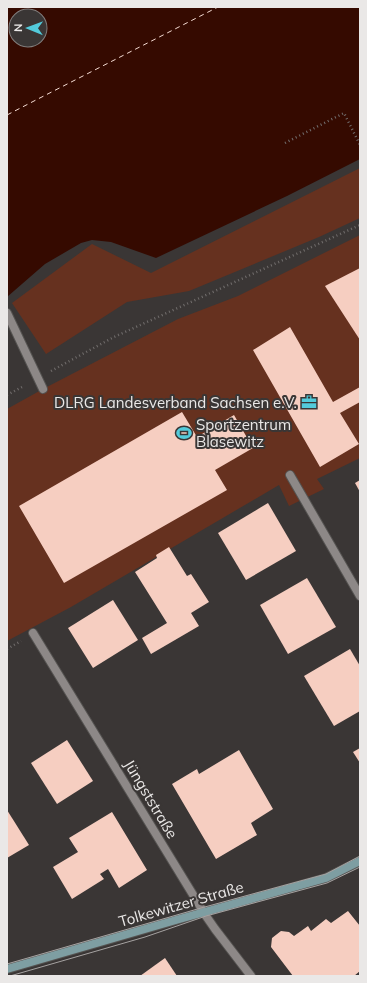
<svg xmlns="http://www.w3.org/2000/svg" width="367" height="983" viewBox="0 0 367 983" font-family="Mulish,sans-serif">
<rect width="100%" height="100%" fill="#3a3635"/>
<g fill="#66311f">
<polygon points="360,168 360,218 319,237 189,291 127,302 46,354 12,303 92,244 151,273"/>
<polygon points="360,235 360,458 317,479 324,489 289,506 279,485 71,607 7,641 7,409 43,389 178,319 238,296"/>
</g>
<path fill="#350a00" fill-rule="evenodd" d="M7 7H360V159L287 196 156 258 111 242 92 240 81 243 45 264 7 297ZM16 16H40V40H16Z"/>
<g fill="none" stroke-linecap="round" stroke-linejoin="round">
<polyline stroke="#f5dcd4" stroke-width="1" stroke-dasharray="5 4" stroke-linecap="butt" points="7,115 34,101 218,7"/>
</g>
<g fill="#f6cec1">
<polygon points="360,268 360,340 325,286"/>
<polygon points="290,327 333,402 360,387 360,402 340,413 359,444 320,467 253,350"/>
<polygon points="182,412 197,437 234,415 253,448 215,470 227,490 64,583 19,506"/>
<polygon points="360,480 360,492 355,483"/>
<polygon points="268,503 296,551 246,580 218,533"/>
<polygon points="169,547 187,576 191,574 209,602 191,613 199,626 151,654 142,638 167,623 135,572 157,558 156,555"/>
<polygon points="307,578 336,627 288,654 260,605"/>
<polygon points="113,600 138,640 93,668 68,628"/>
<polygon points="350,649 360,666 360,711 334,726 304,676"/>
<polygon points="67,740 93,781 57,804 31,763"/>
<polygon points="360,748 360,763 353,752"/>
<polygon points="239,750 273,809 251,823 257,835 216,859 172,784 197,769 199,774"/>
<polygon points="7,810 29,845 7,858"/>
<polygon points="112,812 147,870 119,888 108,869 100,874 104,879 72,899 53,867 78,852 69,838"/>
<polygon points="348,911 360,926 360,971 354,976 293,976 271,947 272,938 281,931 289,932 294,936 308,926 311,931 326,919 331,923"/>
<polygon points="165,958 177,976 140,976"/>
</g>
<g fill="none" stroke-linecap="round" stroke-linejoin="round">
<g stroke="#555351" stroke-width="10">
<polyline id="service" points="7,313 43,389"/>
</g>
<g stroke="#555351" stroke-width="10">
<g id="minor">
<polyline points="290,475 360,596"/>
<polyline points="33,633 206,916 215,929 251,976"/>
</g>
</g>
<g stroke="#555351" stroke-width="10">
<polyline id="secondary" points="7,969 176,920 326,878 360,861"/>
</g>
<g stroke="#726e6d" stroke-width="2.5" stroke-dasharray="1 3" stroke-linecap="butt">
<polyline points="285,143 344,113 360,145"/>
<polyline points="51,371 114,337 360,225"/>
<polyline points="7,395 24,386"/>
<polyline points="7,649 21,641"/>
</g>
<use href="#service" stroke="#8d8887" stroke-width="8"/>
<use href="#minor" stroke="#8d8887" stroke-width="8"/>
<use href="#secondary" stroke="#7e9ea2" stroke-width="8"/>
<g stroke="#a5a2a1" stroke-width="1">
<polyline points="7,964 201,908 326,874 360,856"/>
<polyline points="10,976 145,937 206,916 327,883 360,867"/>
</g>
</g>
<defs>
<g id="office-bare" transform="scale(1.2)"><path d="M-6-3h4V-5.5h4V-3h4V5H-6ZM-1-4.5V-3h2v-1.5ZM-6 0V1H6V0Z" fill="#53cbdb" stroke="#3a3635" stroke-width="2.5" paint-order="stroke"/></g>
<g id="stadium-bare" transform="scale(1.2)"><path d="M0-5a6.5 5 0 1 0 0 10a6.5 5 0 1 0 0-10ZM-3.5-1.8h7v3.6h-7Z" fill="#53cbdb" stroke="#3a3635" stroke-width="2.5" paint-order="stroke"/></g>
</defs>
<g fill-rule="evenodd">
<use href="#office-bare" x="309" y="402"/>
<use href="#stadium-bare" x="184" y="433"/>
</g>
<g text-anchor="middle" dominant-baseline="central" stroke-width="4" stroke-linejoin="round" paint-order="stroke">
<g font-size="15" fill="#eae8e7" stroke="#3a3635" text-anchor="end">
<text x="297" y="402">DLRG Landesverband Sachsen e.V.</text>
<text x="196" y="424" text-anchor="start">Sportzentrum<tspan x="196" dy="17">Blasewitz</tspan></text>
</g>
<g font-size="15" fill="#eae8e7" stroke="#3a3635">
<text transform="translate(151 799) rotate(59)">Jüngststraße</text>
<text transform="translate(181 904) rotate(-16)">Tolkewitzer Straße</text>
</g>
</g>
<rect width="367" height="983" fill="none" stroke="#eae8e7" stroke-width="16"/>
<g transform="translate(28 28) rotate(271)"><circle r="19" fill="#3a3635" stroke="#807d7c"/>
<path d="M0-3L7 15L0 10L-7 15Z" fill="#53cbdb"/>
<text y="-6" font-size="11" font-weight="bold" text-anchor="middle" fill="#eae8e7">N</text>
</g>
</svg>
